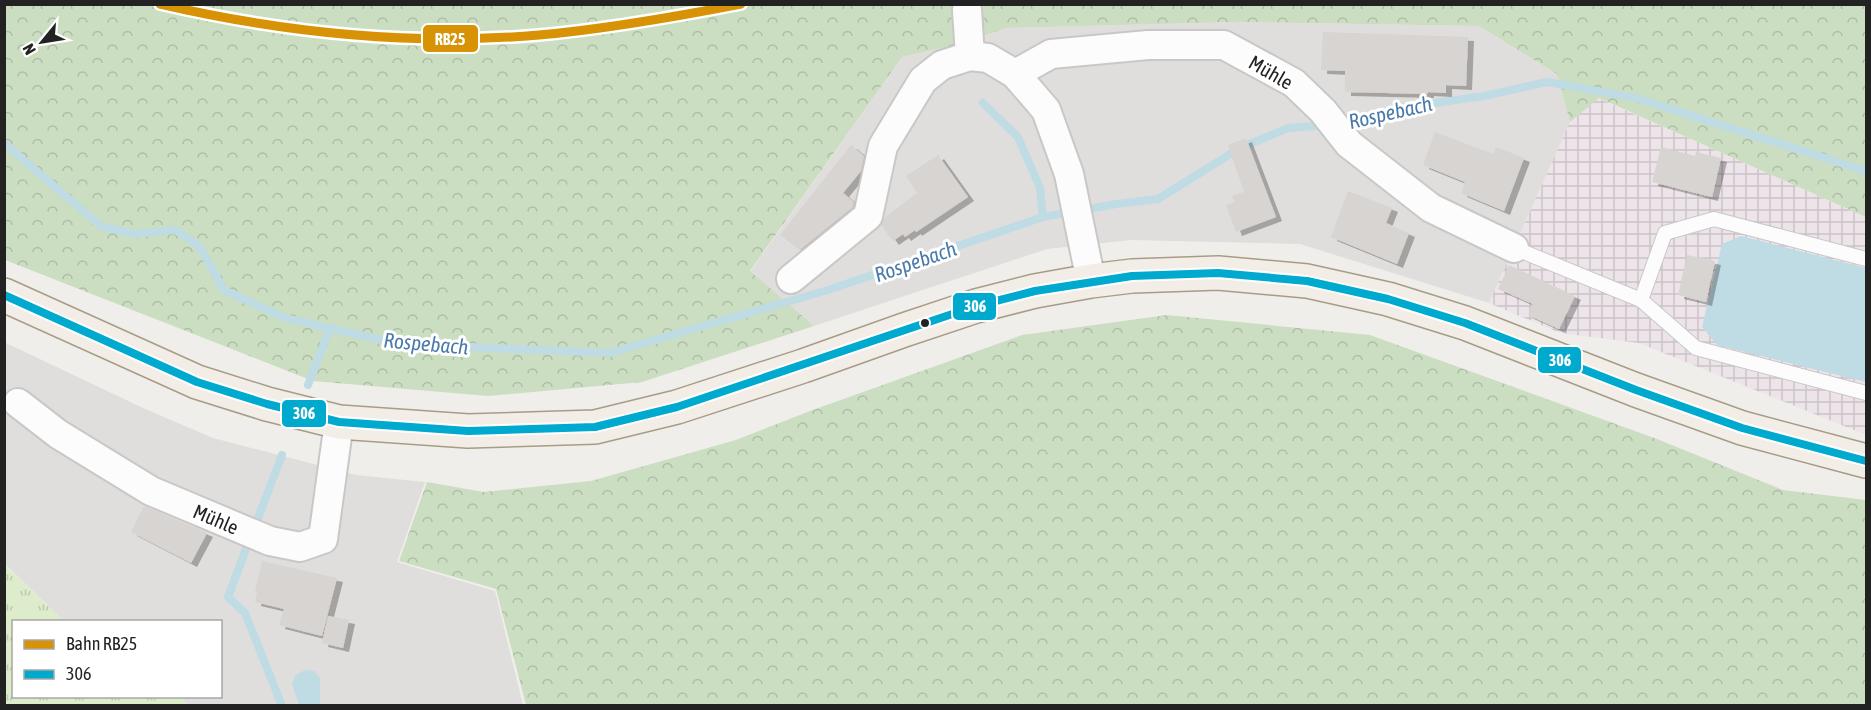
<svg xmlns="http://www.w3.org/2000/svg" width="1871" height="710" viewBox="0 0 1871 710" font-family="'Asap Condensed',sans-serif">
<defs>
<pattern id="industrial-grid" width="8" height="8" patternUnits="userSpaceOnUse" patternTransform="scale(1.5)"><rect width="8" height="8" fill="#ede4e9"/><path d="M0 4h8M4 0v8" fill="none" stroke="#cbc3c8"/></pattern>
<pattern id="grass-tufts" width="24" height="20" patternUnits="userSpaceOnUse" patternTransform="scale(1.5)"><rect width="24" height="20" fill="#ddeccb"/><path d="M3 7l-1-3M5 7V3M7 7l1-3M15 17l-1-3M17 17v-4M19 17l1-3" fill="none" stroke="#bdcaae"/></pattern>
<pattern id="forest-crowns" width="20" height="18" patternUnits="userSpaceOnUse" patternTransform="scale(1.5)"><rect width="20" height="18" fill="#cbdec1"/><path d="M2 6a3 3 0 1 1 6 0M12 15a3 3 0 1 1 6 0" fill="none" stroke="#aebea6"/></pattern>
<filter id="shadow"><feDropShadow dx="6" dy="4" stdDeviation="0" flood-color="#0004"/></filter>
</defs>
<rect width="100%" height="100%" fill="#f0eeeb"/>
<g fill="#dfdedc">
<polygon points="1237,22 1479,26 1557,74 1570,122 1489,303 1300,244 1131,240 1047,249 814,326 750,272 902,57 964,43 1006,28"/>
<polygon points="4,342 143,408 213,438 356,475 425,482 397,562 495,591 523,705 189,705 180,697 220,696 220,622 64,621 5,564"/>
</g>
<polygon fill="url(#industrial-grid)" points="1598,98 1866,217 1866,435 1639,343 1560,333 1489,303 1570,122"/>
<polygon fill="url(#grass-tufts)" points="4,564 64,621 14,622 14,696 180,697 189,705 5,705"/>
<g fill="url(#forest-crowns)">
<polygon points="4,5 1866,5 1866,217 1599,98 1570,122 1557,74 1479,26 1237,22 1006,28 964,43 902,57 750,271 814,326 642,382 488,396 313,381 5,260"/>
<polygon points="1167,315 1370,335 1657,439 1783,490 1866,500 1866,705 526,705 496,589 399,561 427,482 484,492 591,481 736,440 810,411 1022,335"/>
</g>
<g fill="#bfdbe3">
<polygon points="1741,236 1866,268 1866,382 1717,345 1702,327 1722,244"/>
<polygon points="305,670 314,671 320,678 320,705 299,705 292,684 296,675"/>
</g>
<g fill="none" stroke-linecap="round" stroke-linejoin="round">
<g stroke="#bfdbe3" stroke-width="8">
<polyline points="983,103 1018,137 1040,188 1043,217"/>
<polyline points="1341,123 1366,121 1400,108 1484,96 1547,82 1636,98 1866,171"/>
<polyline points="4,143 102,227 136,234 175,230 199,246 224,290 285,318 399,344 610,353 828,290 1043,217 1116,204 1158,199 1240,148 1288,128 1325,125"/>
<polyline points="308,385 330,328"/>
<polyline points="258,518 282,455"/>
<polyline points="246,549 228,597 245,613 282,706"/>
</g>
</g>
<g fill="#d7d4d2" filter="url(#shadow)">
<polygon points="1323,32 1468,37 1466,86 1446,85 1446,93 1428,92 1428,94 1345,92 1345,71 1321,70"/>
<polygon points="1435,132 1493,154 1496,147 1524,158 1504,211 1461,193 1465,182 1423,165"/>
<polygon points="1246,138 1276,217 1236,232 1226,205 1235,202 1232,196 1244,192 1228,145"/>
<polygon points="851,145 864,156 861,171 843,193 854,202 853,207 800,250 780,235"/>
<polygon points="1661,147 1695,156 1696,152 1721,158 1712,197 1652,182"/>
<polygon points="938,155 968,197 916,232 915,230 905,237 903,234 893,241 881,225 884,218 917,193 906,176"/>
<polygon points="1348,191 1392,208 1386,223 1409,233 1397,264 1331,237"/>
<polygon points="1687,255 1715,261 1706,302 1678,295"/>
<polygon points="1509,265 1575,296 1559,329 1528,315 1533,304 1498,289"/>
<polygon points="144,506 207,533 191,563 131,532"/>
<polygon points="262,561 337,578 322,636 279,625 284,609 255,602 257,592 255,591"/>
<polygon points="328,616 349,620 343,648 322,643"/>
</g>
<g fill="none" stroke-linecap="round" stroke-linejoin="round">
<g stroke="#c9c8c7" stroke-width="16">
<g id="service">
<polyline points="1514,248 1641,300 1665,233 1714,219 1866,259"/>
<polyline points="1641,300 1696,348 1866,393"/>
</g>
</g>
<g stroke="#c9c8c7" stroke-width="32">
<g id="minor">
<polyline points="967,10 970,56"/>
<polyline points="1015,74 1051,54 1148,45 1224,45 1294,83 1323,111 1349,144 1431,208 1514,248"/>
<polyline points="791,279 868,216 883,146 923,80 942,65 970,56 988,58 1015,74 1046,110 1069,174 1091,281"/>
<polyline points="18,403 58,434 151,491 270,541 300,547 323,539 339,422"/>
</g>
</g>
<g stroke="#a79c86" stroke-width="36">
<polyline id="primary" points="4,295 197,382 267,404 339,422 468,431 595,427 677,407 803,366 904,330 976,306 1035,291 1091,281 1132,276 1218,273 1307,281 1388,299 1465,323 1636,390 1742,428 1866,461"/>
</g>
<use href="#service" stroke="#fdfcfc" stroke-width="14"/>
<use href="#minor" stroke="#fdfcfc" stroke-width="28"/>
<use href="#primary" stroke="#f3ede7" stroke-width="33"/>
<g stroke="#fff" stroke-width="12">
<polyline id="bus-1" points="4,295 197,382 267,404 339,422 468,431 595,427 677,407 976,306 1035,291 1132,276 1218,273 1307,281 1388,299 1465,323 1636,390 1742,428 1866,461"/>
</g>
<use href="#bus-1" stroke="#00a9ce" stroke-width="8"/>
<g stroke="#fff" stroke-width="14">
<path id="rail-1" d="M160 4C285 33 412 46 539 35 607 29 674 17 741 4"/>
</g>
<use href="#rail-1" stroke="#d79205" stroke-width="9"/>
</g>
<circle fill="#222" stroke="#fff" stroke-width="2" cx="925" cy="323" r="5"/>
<g text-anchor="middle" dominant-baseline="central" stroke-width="6" stroke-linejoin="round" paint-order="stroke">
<g font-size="20" fill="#222" stroke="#fff">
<text transform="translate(1271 72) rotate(30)">Mühle</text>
<text transform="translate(216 519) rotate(23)">Mühle</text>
</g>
<g font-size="21" font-style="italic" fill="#4a7aab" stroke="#fff">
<text transform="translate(1390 112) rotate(-13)">Rospebach</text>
<text transform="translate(915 261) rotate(-19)">Rospebach</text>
<text transform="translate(426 343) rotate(5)">Rospebach</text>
</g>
</g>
<g stroke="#fff" stroke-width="2">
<rect x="422" y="24" width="57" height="29" rx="6" fill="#d79205"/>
<rect x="952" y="292" width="45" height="29" rx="6" fill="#00a9ce"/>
<rect x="1537" y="346" width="45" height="28" rx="6" fill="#00a9ce"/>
<rect x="281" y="399" width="46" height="29" rx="6" fill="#00a9ce"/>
</g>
<g font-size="16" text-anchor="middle" font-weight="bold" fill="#fff">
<text x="450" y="45">RB25</text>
<text x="975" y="312">306</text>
<text x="1560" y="366">306</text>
<text x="304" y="419">306</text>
</g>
<rect width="1871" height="710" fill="none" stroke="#222222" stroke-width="12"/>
<rect x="12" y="620" width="210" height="78" fill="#ffffff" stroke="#a7a7a7" stroke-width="1.5"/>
<rect x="24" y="640" width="30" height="9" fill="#d79205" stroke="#a7a7a7" stroke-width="1.5"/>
<text x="66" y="650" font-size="18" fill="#222222">Bahn RB25</text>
<rect x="24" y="670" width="30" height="9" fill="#00a9ce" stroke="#a7a7a7" stroke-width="1.5"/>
<text x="66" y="680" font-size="18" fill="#222222">306</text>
<g transform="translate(42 42) rotate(240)" stroke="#ffffff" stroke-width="4.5" paint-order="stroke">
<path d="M0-4.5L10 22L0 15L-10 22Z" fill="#222222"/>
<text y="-9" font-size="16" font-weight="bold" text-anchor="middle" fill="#222222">N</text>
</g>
</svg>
